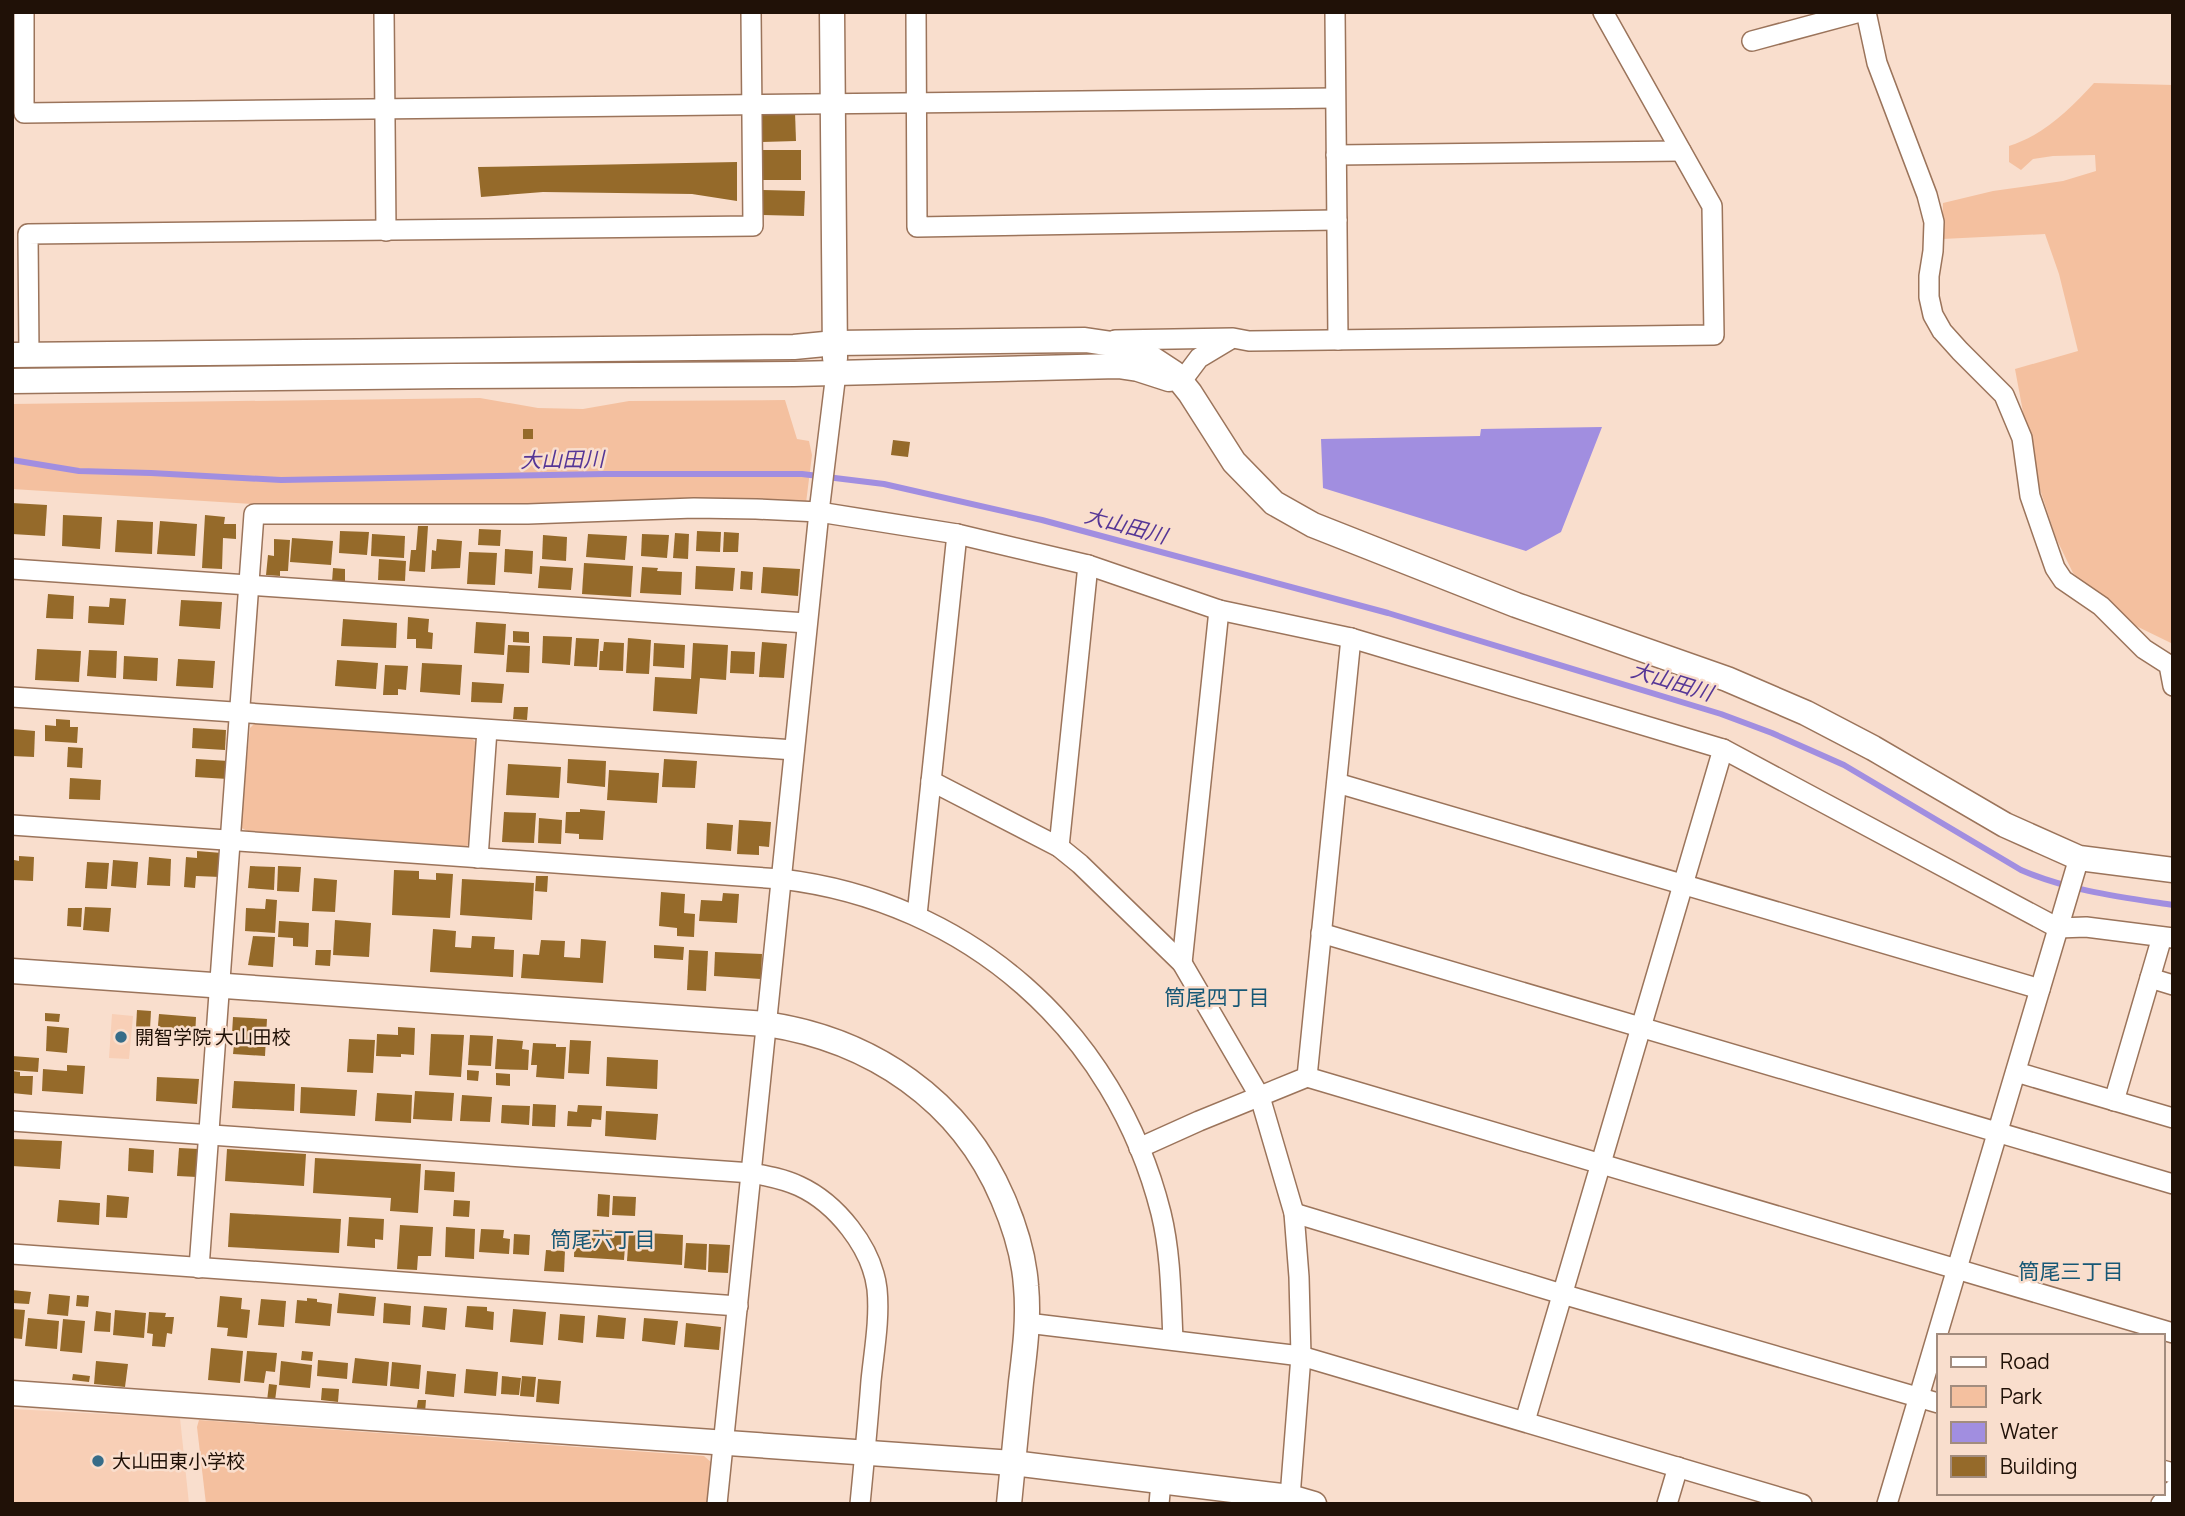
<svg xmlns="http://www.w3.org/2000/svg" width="2185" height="1516" viewBox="0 0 2185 1516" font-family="Manrope,'Noto Sans JP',sans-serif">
<rect width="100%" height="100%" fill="#f9decd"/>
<g fill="#f8cfb6">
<polygon points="112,1014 133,1016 129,1059 109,1058"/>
<polygon points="12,1409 180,1418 189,1504 12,1504"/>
</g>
<g fill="#f4c09f">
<path d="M2094 83 2173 85V644L2134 625 2101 599 2073 573 2056 538 2034 471 2015 369 2078 351 2059 274 2045 234 1942 239 1943 203 1993 191 2063 181 2096 171 2095 155 2053 156 2033 159 2021 170 2009 162V146C2044 135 2069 110 2094 83Z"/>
<polygon points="480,398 538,408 583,409 629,401 785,400 797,439 809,441 812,455 806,503 284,506 12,489 12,404"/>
<polygon points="256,722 472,739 478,744 472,840 465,848 247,831 240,827 250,728"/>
<polygon points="199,1420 704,1456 712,1463 708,1504 206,1504 197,1427"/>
</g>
<polygon fill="#a18ee0" points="1602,427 1561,532 1526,551 1323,488 1321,439 1480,436 1481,429"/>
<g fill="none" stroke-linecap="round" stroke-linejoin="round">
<path stroke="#a18ee0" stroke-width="6" d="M12 460 79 471 151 473 281 480 604 474H802L884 484 1042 520 1388 613 1721 714 1772 733 1844 765 2021 870C2070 891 2120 897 2173 905"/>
</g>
<g fill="#956a2a">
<polygon points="795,112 796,141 760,142 759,113"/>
<polygon points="762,150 801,150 801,180 763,180"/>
<polygon points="737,162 737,201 692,194 543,192 481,197 478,167"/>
<polygon points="763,190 805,191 804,216 763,215"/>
<rect x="523" y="429" width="10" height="10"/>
<polygon points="893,440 910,442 908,457 891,455"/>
<polygon points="12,503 47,505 45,536 12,534"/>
<polygon points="63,515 102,517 100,549 62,546"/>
<polygon points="205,515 225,517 224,524 236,524 236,539 223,538 222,569 202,568"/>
<polygon points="117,520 153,522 152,554 115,552"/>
<polygon points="160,521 197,524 195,556 157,554"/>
<polygon points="418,526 428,526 425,572 409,571 411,550 416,550"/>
<polygon points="479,529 501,530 500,546 478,545"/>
<polygon points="340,531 369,532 367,555 339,553"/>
<polygon points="697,531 721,532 720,552 696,551"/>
<polygon points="724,532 739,533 738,552 723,552"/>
<polygon points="675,533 689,534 688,559 673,558"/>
<polygon points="372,534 405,536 404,558 371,556"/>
<polygon points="588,534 627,536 625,560 586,557"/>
<polygon points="642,534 669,535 667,558 641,556"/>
<polygon points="543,535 567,537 566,561 542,559"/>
<polygon points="292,538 333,541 331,565 290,562"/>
<polygon points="274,539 290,540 288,571 280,571 280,576 266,575 268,555 274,556"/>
<polygon points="437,539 462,541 460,568 431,569 432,550 436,551"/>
<polygon points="505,549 533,551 532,574 504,572"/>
<polygon points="469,552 497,553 495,585 467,584"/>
<polygon points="379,559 406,561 405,581 378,580"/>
<polygon points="584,563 633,566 631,597 582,594"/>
<polygon points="540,566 573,568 571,590 538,588"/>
<polygon points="696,566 735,568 733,591 695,589"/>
<polygon points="642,567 658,568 657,571 682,572 681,595 640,593"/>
<polygon points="763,567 800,569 798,596 761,593"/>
<polygon points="333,568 345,569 345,583 332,582"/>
<polygon points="741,571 753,572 752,590 740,589"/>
<polygon points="48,594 74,596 73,619 46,618"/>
<polygon points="110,598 126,599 124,625 88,623 89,606 109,607"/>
<polygon points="181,600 222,602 220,629 179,626"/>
<polygon points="408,617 429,619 428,632 433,633 432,649 416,648 416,639 407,639"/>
<polygon points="343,619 397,623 396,648 341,646"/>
<polygon points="476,622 506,624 504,655 474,653"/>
<polygon points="513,631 529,632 529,643 513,642"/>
<polygon points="543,636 572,637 570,665 542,663"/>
<polygon points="576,638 599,639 597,667 574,666"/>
<polygon points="628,638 651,640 649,674 626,673"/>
<polygon points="604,642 624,643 623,671 599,670 600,651 603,651"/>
<polygon points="762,642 787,644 784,678 759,677"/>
<polygon points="654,643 685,645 684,668 653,666"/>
<polygon points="693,643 728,645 726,680 700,678 697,714 653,711 655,677 691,679"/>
<polygon points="508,645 530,646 529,673 506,672"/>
<polygon points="37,649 81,651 79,682 35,680"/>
<polygon points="89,650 117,651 116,678 87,676"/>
<polygon points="731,651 755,652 754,674 730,673"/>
<polygon points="124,656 158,658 157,681 123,679"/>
<polygon points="178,659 215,661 213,688 176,686"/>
<polygon points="337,660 378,663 376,689 335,686"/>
<polygon points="422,663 462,665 460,695 420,692"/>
<polygon points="385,665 408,666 406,690 398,689 398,695 383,695"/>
<polygon points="472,682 504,684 502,703 471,702"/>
<polygon points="514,707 528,707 527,720 513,719"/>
<polygon points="56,719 70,720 70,727 78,727 77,743 45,741 45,725 56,726"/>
<polygon points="193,728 226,730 225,750 192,748"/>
<polygon points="12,729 35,731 34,757 12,756"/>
<polygon points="68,747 83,748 82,768 67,767"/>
<polygon points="196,759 229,761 228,779 195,777"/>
<polygon points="568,759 606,761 605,787 567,783"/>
<polygon points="664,759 697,761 695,788 662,787"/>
<polygon points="508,764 561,767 559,798 506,795"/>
<polygon points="609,770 659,773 657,803 607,800"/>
<polygon points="70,778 101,780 100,800 69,799"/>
<polygon points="580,809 605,811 603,840 579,839 579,834 565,833 566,812 580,812"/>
<polygon points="504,812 536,813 534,843 502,842"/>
<polygon points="539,818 562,820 561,844 538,843"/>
<polygon points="739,820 771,822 769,847 759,846 759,855 737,854"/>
<polygon points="707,823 733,825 731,851 706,849"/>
<polygon points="197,851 222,853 220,877 196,876 195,888 184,887 186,857 197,858"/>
<polygon points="19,856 34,857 33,881 13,880 14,860 19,861"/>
<polygon points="149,857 171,859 170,886 147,885"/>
<polygon points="113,860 138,862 136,888 111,886"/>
<polygon points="87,862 109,863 107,889 85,888"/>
<polygon points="250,866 275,867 274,890 248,888"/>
<polygon points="278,866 301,867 299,892 277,891"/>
<polygon points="394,870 419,871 419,879 436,880 436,873 453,874 450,918 392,915"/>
<polygon points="536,876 548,876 547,892 535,891"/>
<polygon points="314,878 337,880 335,912 312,911"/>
<polygon points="462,879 534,883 532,920 460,915"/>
<polygon points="661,892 685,894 684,913 695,914 694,937 677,936 677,928 659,926"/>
<polygon points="723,893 739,894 737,923 699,921 701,900 722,901"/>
<polygon points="266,899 277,900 275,933 245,931 246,908 265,909"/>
<polygon points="85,907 111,908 109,932 83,930"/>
<polygon points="68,908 82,908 81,927 67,926"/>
<polygon points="335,920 371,923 369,957 333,955"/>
<polygon points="279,921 309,923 308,947 293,946 293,938 278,937"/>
<polygon points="433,929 456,931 455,947 471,948 472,936 495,937 494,949 514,950 513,977 430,972"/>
<polygon points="253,936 275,937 273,967 248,965"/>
<polygon points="581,939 606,941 603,983 521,978 523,954 539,955 541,940 565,941 564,957 580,958"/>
<polygon points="654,945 684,947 683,960 654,958"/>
<polygon points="316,950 331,950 330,966 315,965"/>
<polygon points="689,950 708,951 706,991 687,990"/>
<polygon points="715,952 762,954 761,979 714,976"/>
<polygon points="137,1010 151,1011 150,1029 136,1028"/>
<polygon points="45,1013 60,1014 59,1022 45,1021"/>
<polygon points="159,1014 196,1017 195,1039 157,1037"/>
<polygon points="233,1017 267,1019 265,1056 233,1054 235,1034 232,1034"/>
<polygon points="47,1026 69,1028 67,1053 46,1051"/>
<polygon points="398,1027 415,1028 414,1055 401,1054 401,1057 376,1056 377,1034 398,1035"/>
<polygon points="431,1034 464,1035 461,1077 429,1075"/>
<polygon points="470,1035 493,1036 491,1066 468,1065"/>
<polygon points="349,1039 375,1040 373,1073 347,1072"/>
<polygon points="497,1039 523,1041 522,1049 529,1050 528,1070 495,1069"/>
<polygon points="570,1040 591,1041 589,1074 568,1073"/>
<polygon points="533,1043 556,1044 556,1047 566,1047 564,1079 536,1077 537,1065 531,1065"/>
<polygon points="12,1056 39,1058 38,1072 12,1070"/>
<polygon points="607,1057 658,1060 657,1089 606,1086"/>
<polygon points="67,1065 85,1066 83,1094 42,1091 43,1069 67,1071"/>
<polygon points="467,1070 479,1071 478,1081 467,1080"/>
<polygon points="12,1071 20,1072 20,1076 33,1076 32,1095 12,1093"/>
<polygon points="496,1073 510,1074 510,1086 496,1085"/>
<polygon points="157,1077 199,1079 197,1104 156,1101"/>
<polygon points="234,1081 295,1084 294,1111 232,1108"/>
<polygon points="301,1087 357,1090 355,1116 300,1113"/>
<polygon points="415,1091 454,1093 452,1121 413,1119"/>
<polygon points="377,1093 412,1095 411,1123 375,1121"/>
<polygon points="462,1095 492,1097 490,1122 460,1121"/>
<polygon points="533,1104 556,1105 555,1127 532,1126"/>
<polygon points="502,1105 530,1106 529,1125 501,1123"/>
<polygon points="578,1105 602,1106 601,1120 592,1119 591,1127 567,1126 568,1111 577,1112"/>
<polygon points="606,1111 658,1114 656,1140 605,1136"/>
<polygon points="12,1139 62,1141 60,1169 12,1166"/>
<polygon points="129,1148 154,1150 153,1173 128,1171"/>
<polygon points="179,1148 199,1149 197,1177 177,1176"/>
<polygon points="227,1149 306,1154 304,1186 225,1181"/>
<polygon points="315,1158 421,1164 418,1213 390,1211 391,1198 313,1193"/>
<polygon points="425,1170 455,1172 454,1192 424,1190"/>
<polygon points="598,1194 610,1195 609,1217 597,1216"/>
<polygon points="107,1195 129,1197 127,1218 106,1217"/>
<polygon points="613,1196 636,1197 635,1216 612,1215"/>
<polygon points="59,1200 100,1203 99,1225 57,1222"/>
<polygon points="454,1200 470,1201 469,1217 453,1216"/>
<polygon points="230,1213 341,1219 339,1253 228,1247"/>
<polygon points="349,1217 384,1219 383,1240 375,1239 375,1248 347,1246"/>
<polygon points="400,1225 433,1227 431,1256 418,1256 417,1270 397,1269"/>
<polygon points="446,1227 475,1229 474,1259 445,1257"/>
<polygon points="481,1229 504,1230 503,1238 510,1239 509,1254 479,1252"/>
<polygon points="575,1229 626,1231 624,1260 574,1257"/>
<polygon points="629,1232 683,1235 682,1265 627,1261"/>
<polygon points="514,1234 530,1235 529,1255 513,1254"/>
<polygon points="686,1243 707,1244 706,1270 684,1268"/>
<polygon points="709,1244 730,1245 728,1273 708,1272"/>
<polygon points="546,1250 565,1251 564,1272 544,1271"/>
<polygon points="12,1290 31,1292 29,1304 12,1303"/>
<polygon points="339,1293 376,1297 374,1316 337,1313"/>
<polygon points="49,1294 70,1296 68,1316 47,1314"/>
<polygon points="77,1295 89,1296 88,1307 76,1306"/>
<polygon points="220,1296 242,1298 241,1309 250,1310 247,1338 227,1336 228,1328 217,1327"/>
<polygon points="307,1298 317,1299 317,1302 332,1304 330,1326 295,1323 297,1300 307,1301"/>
<polygon points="261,1299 286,1301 284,1327 258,1325"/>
<polygon points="384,1303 411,1306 410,1325 383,1323"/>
<polygon points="424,1306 447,1308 445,1330 422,1327"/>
<polygon points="467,1306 487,1307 487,1311 494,1312 493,1330 465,1327"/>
<polygon points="12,1309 25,1310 22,1339 12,1338"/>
<polygon points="513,1309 546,1312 543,1345 510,1342"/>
<polygon points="115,1310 146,1313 144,1338 113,1335"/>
<polygon points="96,1311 111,1313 110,1332 94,1331"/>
<polygon points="149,1312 166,1313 165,1317 174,1317 172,1334 167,1333 165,1347 152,1346 153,1334 147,1333"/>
<polygon points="560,1314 585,1316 583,1343 558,1340"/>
<polygon points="598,1315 626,1318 624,1339 596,1337"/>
<polygon points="28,1318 59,1321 57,1349 25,1346"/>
<polygon points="644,1318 678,1321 675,1345 642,1341"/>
<polygon points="63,1319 85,1321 82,1353 60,1351"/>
<polygon points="686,1323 721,1327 719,1350 684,1347"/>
<polygon points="211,1348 243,1351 240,1383 208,1380"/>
<polygon points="247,1351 277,1353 275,1372 266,1371 264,1383 244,1381"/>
<polygon points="302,1351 313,1352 312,1361 301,1360"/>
<polygon points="355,1358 389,1362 387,1386 352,1383"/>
<polygon points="318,1360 348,1363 347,1379 317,1376"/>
<polygon points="96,1361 128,1364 125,1387 94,1384"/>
<polygon points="281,1361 312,1365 310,1388 279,1385"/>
<polygon points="392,1362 421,1365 419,1389 390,1386"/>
<polygon points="466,1369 498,1372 496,1396 464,1393"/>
<polygon points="427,1371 456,1374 454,1397 425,1394"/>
<polygon points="73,1374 90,1376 89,1382 72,1380"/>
<polygon points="502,1376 521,1378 519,1395 501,1394"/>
<polygon points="522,1376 536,1377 534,1397 520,1396"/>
<polygon points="538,1379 561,1381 559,1404 536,1402"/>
<polygon points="269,1384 277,1385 275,1401 267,1401"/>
<polygon points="322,1388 339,1389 338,1402 321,1400"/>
<polygon points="418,1400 426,1400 425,1413 416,1412"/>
</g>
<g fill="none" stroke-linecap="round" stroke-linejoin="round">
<g stroke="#9b745b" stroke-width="22">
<g id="minor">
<polyline points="24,12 24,113 1335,98"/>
<polyline points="384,12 386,231"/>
<polyline points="916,12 917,227 1337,220"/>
<polyline points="1335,12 1338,340"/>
<polyline points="1866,12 1877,63 1927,195 1934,222 1933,251 1929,276 1929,297 1933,315 1942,331 1960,351 2004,395 2022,438 2030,496 2055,568 2063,580 2101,606 2144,649 2169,665 2173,686"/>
<polyline points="1752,41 1860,12"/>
<polyline points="1336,155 1681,151"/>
<polyline points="1115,340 1233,338 1249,341 1714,335 1712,206 1603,12"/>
<polyline points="29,355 28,234 753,226 751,12"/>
<polyline points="1181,382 1199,358 1229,340"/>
<polyline points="12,569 807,623"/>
<polyline points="12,697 794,750"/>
<polyline points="931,781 1059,847 1080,864 1182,963 1260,1097 1294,1213 1299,1277 1301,1356 1290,1497"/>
<polyline points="1337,783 2040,989"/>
<path d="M12 825 781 879C968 901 1115 1030 1161 1213 1171 1254 1171 1297 1173 1340"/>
<polyline points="1059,847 1088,565"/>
<polyline points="478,858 487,730"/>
<polyline points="917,915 957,534"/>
<polyline points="1321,933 2173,1184"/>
<polyline points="1182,963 1219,610"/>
<polyline points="2150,978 2173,985"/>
<polyline points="2016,1072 2173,1118"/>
<polyline points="1307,1077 2173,1333"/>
<polyline points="2114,1101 2162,937"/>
<path d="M12 1121 752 1173C768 1176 784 1179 799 1186 836 1203 872 1247 877 1289 880 1319 874 1351 871 1381 868 1422 864 1463 860 1504"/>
<polyline points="1139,1148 1199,1121 1307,1077 1351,638"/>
<polyline points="1294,1213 1562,1294 1938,1403"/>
<polyline points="12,1254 738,1306"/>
<polyline points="199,1268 254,514 528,514 694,508 756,509 819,512 957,534 1088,565 1219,610 1351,638 1723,749 2058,928 2086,927 2173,938"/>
<polyline points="1027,1323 1301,1356 1802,1504"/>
<polyline points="1525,1421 1723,749"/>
<polyline points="2162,1470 2173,1473"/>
<polyline points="717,1504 819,512 836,373"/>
<polyline points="1159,1504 1161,1482"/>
<polyline points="1667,1504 1678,1467"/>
<polyline points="1887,1504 2079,858"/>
<polyline points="2161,1504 2173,1490"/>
</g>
</g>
<g stroke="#9b745b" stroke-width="27">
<g id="tertiary">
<polyline points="832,12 835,358"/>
<polyline points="12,355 794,347 835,343 1085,340 1119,345 1142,352 1174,373 1190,393 1234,462 1274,503 1313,525 1516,605 1727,679 1806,713 1873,748 2005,825 2079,858 2173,870"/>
<polyline points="12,381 452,376 794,374 1118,366 1138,369 1169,379"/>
<path d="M12 971 766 1024C872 1040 961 1100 1003 1199 1015 1227 1024 1256 1026 1286 1029 1318 1025 1350 1021 1382 1017 1422 1013 1463 1009 1504"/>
<polyline points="12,1393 1013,1463 1290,1497 1314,1504"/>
</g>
</g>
<use href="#minor" stroke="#fff" stroke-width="19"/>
<use href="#tertiary" stroke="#fff" stroke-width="24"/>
</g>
<g fill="#376c88" stroke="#f9decd" stroke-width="2.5">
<circle cx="121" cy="1037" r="7"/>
<circle cx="98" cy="1461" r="7"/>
</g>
<g text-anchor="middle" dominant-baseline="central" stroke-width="5" stroke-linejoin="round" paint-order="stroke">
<g font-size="19" fill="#201107" stroke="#f9decd" text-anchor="start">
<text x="135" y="1037">開智学院 大山田校</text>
<text x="112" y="1461">大山田東小学校</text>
</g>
<g font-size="21" font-style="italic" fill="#553696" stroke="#f9decd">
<text transform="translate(562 459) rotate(-1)">大山田川</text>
<text transform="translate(1126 525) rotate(15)">大山田川</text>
<text transform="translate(1672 681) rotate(17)">大山田川</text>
</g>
<g font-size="21" fill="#165775" stroke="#f9decd">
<text x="1217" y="997">筒尾四丁目</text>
<text x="603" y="1239">筒尾六丁目</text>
<text x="2071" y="1271">筒尾三丁目</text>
</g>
</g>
<rect width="2185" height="1516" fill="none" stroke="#201107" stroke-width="28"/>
<rect x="1937" y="1334" width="228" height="161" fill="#f9decd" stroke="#a28c7e" stroke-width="2"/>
<rect x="1951" y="1357" width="35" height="10" fill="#ffffff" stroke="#a28c7e" stroke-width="2"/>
<text x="2000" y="1369" font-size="21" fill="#201107">Road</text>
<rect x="1951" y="1386" width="35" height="21" fill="#f4c09f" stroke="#a28c7e" stroke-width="2"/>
<text x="2000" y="1404" font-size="21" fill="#201107">Park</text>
<rect x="1951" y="1422" width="35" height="21" fill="#a18ee0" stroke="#a28c7e" stroke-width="2"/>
<text x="2000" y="1439" font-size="21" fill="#201107">Water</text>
<rect x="1951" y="1456" width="35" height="21" fill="#956a2a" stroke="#a28c7e" stroke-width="2"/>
<text x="2000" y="1474" font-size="21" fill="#201107">Building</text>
</svg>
